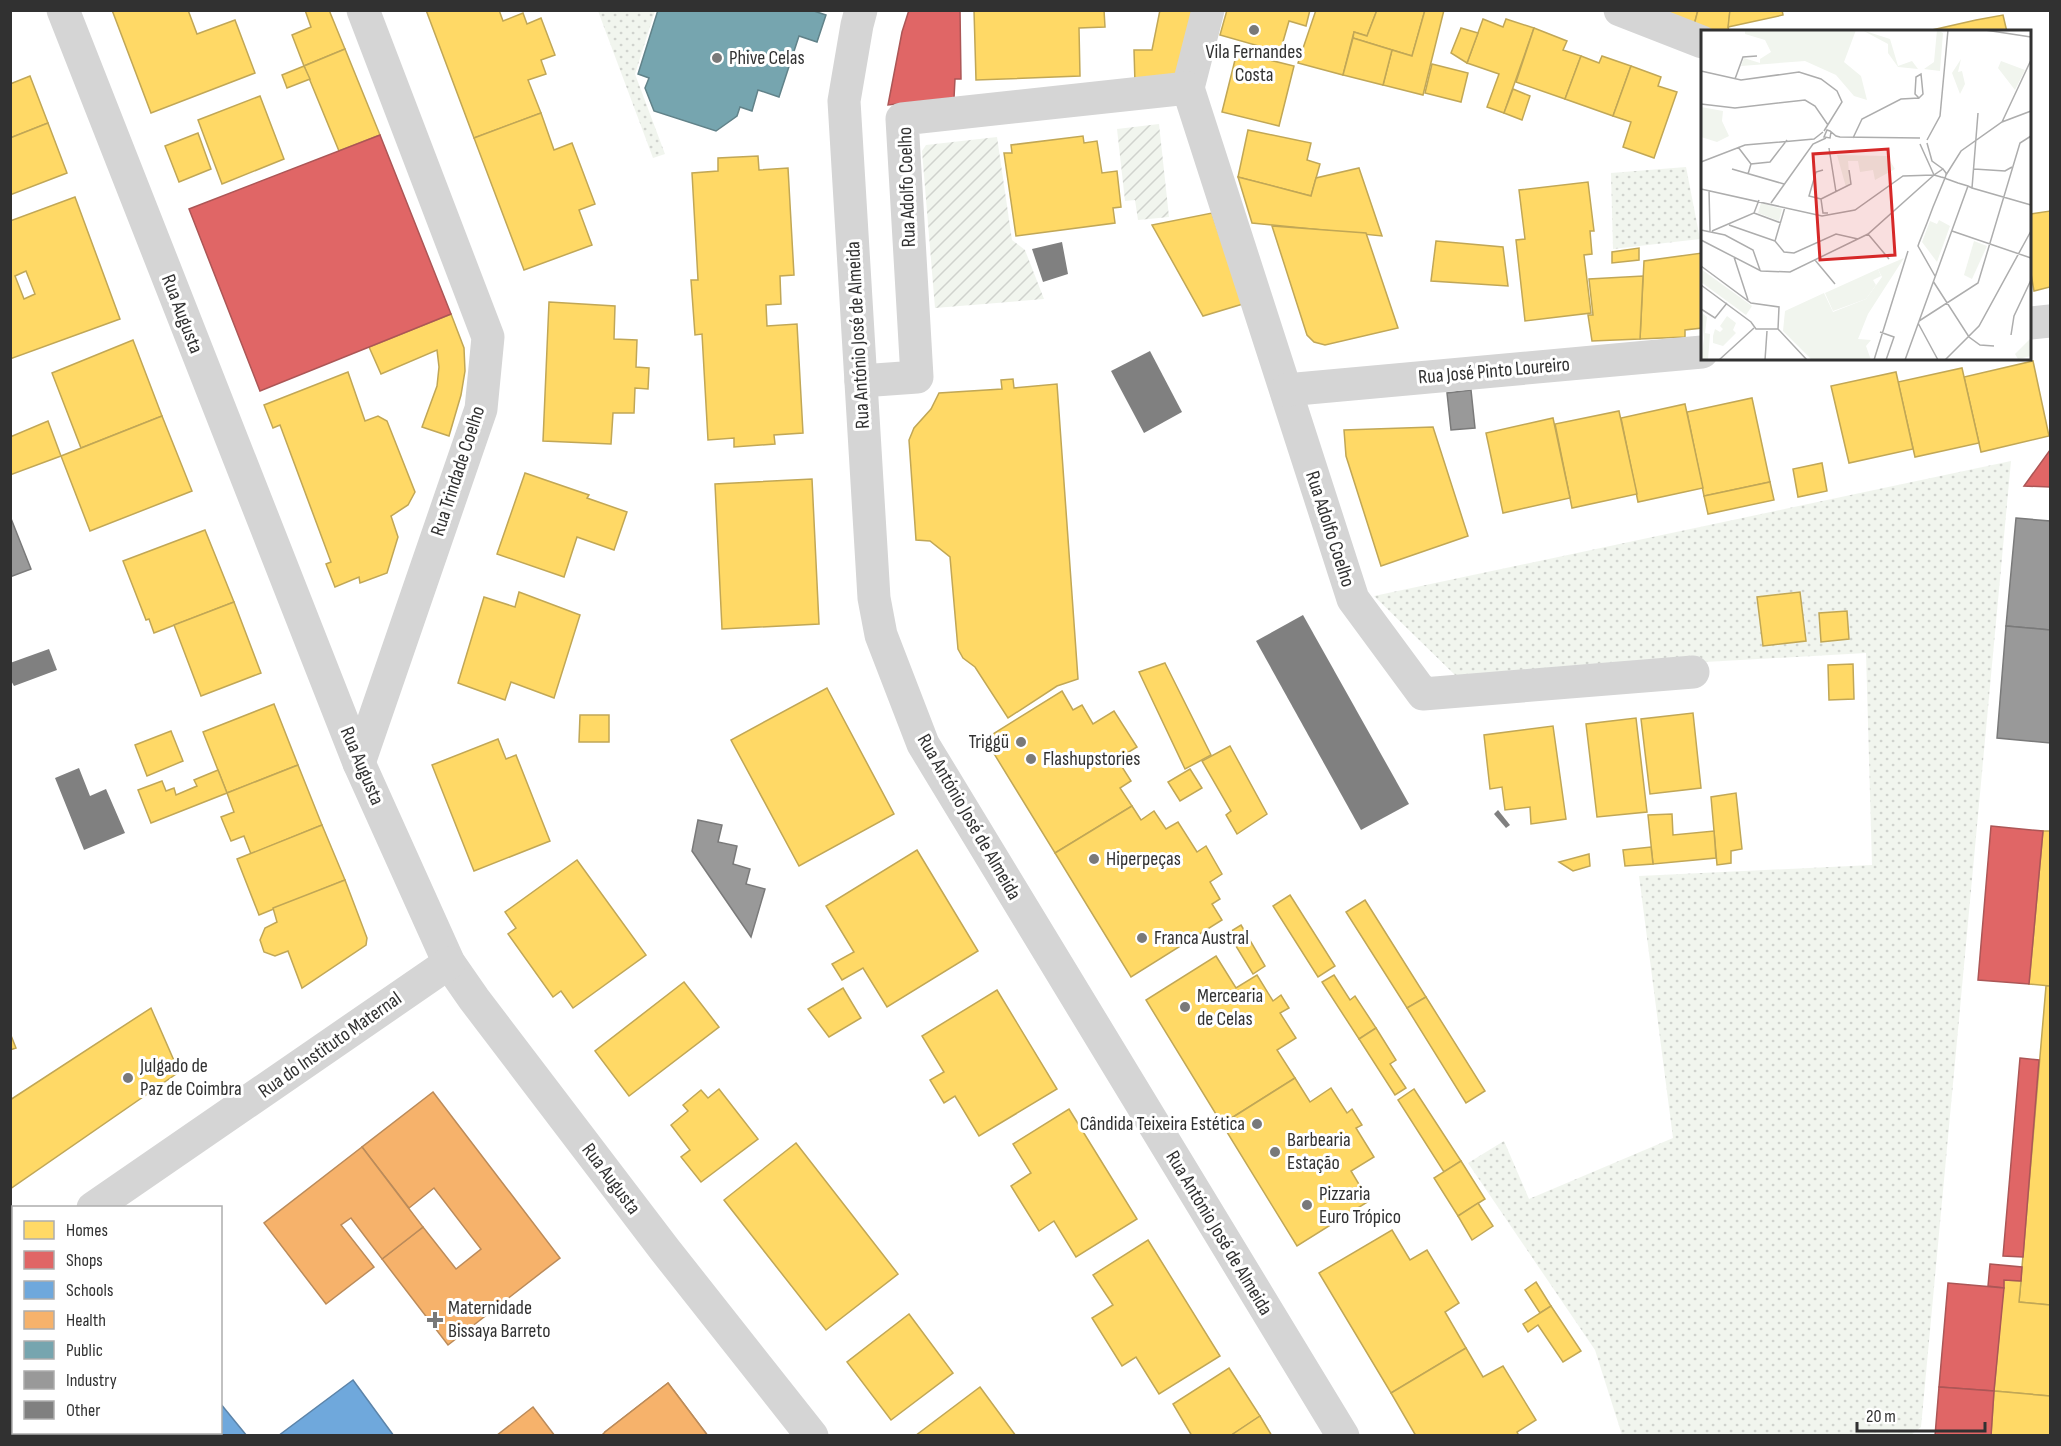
<svg xmlns="http://www.w3.org/2000/svg" width="2061" height="1446" viewBox="0 0 2061 1446" font-family="'Sofia Sans Condensed',sans-serif">
<defs>
<pattern id="grass-dots" width="8" height="8" patternUnits="userSpaceOnUse" patternTransform="scale(1.5)"><rect width="8" height="8" fill="#f1f5ee"/><path d="M2 2h.1M6 6h.1" fill="none" stroke="#cfd2cd" stroke-width="1.8" stroke-linecap="round"/></pattern>
<pattern id="garden-furrows" width="10" height="10" patternUnits="userSpaceOnUse" patternTransform="scale(1.5)"><rect width="10" height="10" fill="#f1f5ee"/><path d="M-1 1l2-2M0 10L10 0M9 11l2-2" fill="none" stroke="#cfd2cd"/></pattern>
</defs>
<rect width="100%" height="100%" fill="#fff"/>
<g fill="url(#grass-dots)">
<polygon points="598,11 655,11 635,74 665,154 653,158"/>
<polygon points="1686,167 1700,239 1613,249 1611,173"/>
<polygon points="2011,461 1921,1427 1911,1435 1622,1435 1595,1350 1468,1163 1504,1141 1529,1199 1673,1138 1639,876 1872,865 1866,653 1456,676 1374,596"/>
</g>
<g fill="url(#garden-furrows)">
<polygon points="1159,124 1169,217 1138,220 1135,200 1125,201 1117,129"/>
<polygon points="997,137 1012,240 1025,250 1044,299 935,308 922,151 926,145"/>
</g>
<g fill="#ffd966" stroke="#c1a756" stroke-width="1.5" fill-rule="evenodd">
<polygon points="112,10 188,10 197,34 235,20 255,73 151,113"/>
<polygon points="305,10 329,10 345,49 304,66 292,35 311,27"/>
<polygon points="426,10 499,10 503,21 523,13 527,24 541,18 555,55 541,60 546,74 528,80 541,113 474,138"/>
<polygon points="974,10 1104,10 1105,27 1079,28 1080,76 976,80"/>
<polygon points="1160,10 1196,10 1184,63 1171,80 1135,84 1134,50 1152,50"/>
<polygon points="1227,10 1310,10 1306,26 1289,21 1280,52 1220,35"/>
<polygon points="1316,10 1377,10 1367,36 1354,32 1343,75 1298,63"/>
<polygon points="1377,10 1425,10 1412,56 1353,38 1354,32 1367,36"/>
<polygon points="1425,10 1444,10 1423,95 1383,85 1392,50 1412,56"/>
<polygon points="1653,10 1698,10 1693,29"/>
<polygon points="1698,10 1730,10 1728,32 1705,32 1693,29"/>
<polygon points="1730,10 1782,10 1783,15 1728,27"/>
<polygon points="2003,15 2007,32 1923,32 1976,20"/>
<polygon points="1483,19 1503,27 1506,19 1534,28 1504,113 1487,107 1499,74 1467,63"/>
<polygon points="1461,28 1478,33 1467,63 1451,53"/>
<polygon points="1534,28 1567,41 1563,50 1581,56 1565,99 1516,82"/>
<polygon points="1353,38 1392,50 1383,85 1343,75"/>
<polygon points="345,49 380,135 339,151 304,66"/>
<polygon points="1237,52 1294,66 1279,126 1222,112"/>
<polygon points="1581,56 1599,63 1602,56 1631,66 1613,116 1565,99"/>
<polygon points="1432,64 1468,73 1461,102 1425,93"/>
<polygon points="304,66 310,79 287,88 282,75"/>
<polygon points="1631,66 1661,77 1658,86 1677,92 1654,158 1623,147 1631,122 1613,116"/>
<polygon points="30,76 48,123 10,138 10,84"/>
<polygon points="1513,89 1530,96 1522,120 1504,113"/>
<polygon points="260,96 284,159 222,184 198,120"/>
<polygon points="541,113 554,150 572,143 595,204 579,210 592,245 524,270 474,138"/>
<polygon points="48,123 67,173 10,195 10,138"/>
<polygon points="1248,130 1311,143 1307,160 1320,164 1311,196 1238,177"/>
<polygon points="198,133 211,169 179,182 165,146"/>
<polygon points="1083,136 1084,143 1097,141 1102,173 1117,171 1121,207 1113,208 1115,223 1016,236 1004,153 1012,153 1011,145"/>
<polygon points="758,156 759,170 788,168 794,275 780,276 781,304 766,305 767,326 797,324 803,433 774,435 775,444 734,447 734,438 708,440 702,334 695,335 691,280 698,280 692,173 718,171 718,158"/>
<polygon points="1359,168 1382,236 1252,223 1238,177 1311,196 1316,178"/>
<polygon points="1588,182 1594,231 1590,231 1592,254 1584,255 1591,313 1525,321 1516,240 1525,239 1519,190"/>
<path d="M75 197 120 319 10 359V221ZM26 271 35 294 24 299 15 276Z"/>
<polygon points="2050,211 2050,287 2034,291 2030,268 2030,214"/>
<polygon points="1212,213 1243,304 1203,316 1152,225"/>
<polygon points="1272,226 1366,233 1398,328 1325,345 1314,342 1307,335"/>
<polygon points="1436,241 1503,247 1508,286 1431,281"/>
<polygon points="1639,248 1639,260 1612,263 1612,252"/>
<polygon points="1702,253 1702,328 1685,330 1685,337 1640,339 1644,261"/>
<polygon points="1643,276 1640,339 1592,341 1588,315 1593,315 1589,279"/>
<polygon points="549,302 615,306 614,339 637,340 636,367 649,368 648,389 635,388 634,413 613,413 611,444 543,441"/>
<polygon points="451,314 464,348 465,371 461,395 449,436 422,427 437,386 439,367 437,350 381,374 369,347"/>
<polygon points="133,340 162,416 81,448 52,373"/>
<polygon points="2033,361 2049,436 1981,452 1964,377"/>
<polygon points="1962,368 1979,443 1915,457 1898,382"/>
<polygon points="348,372 365,421 378,416 387,421 415,492 408,505 391,516 398,537 387,573 360,583 359,577 335,587 326,564 331,562 280,425 273,428 264,405"/>
<polygon points="1896,372 1913,449 1849,463 1831,386"/>
<polygon points="1013,379 1014,388 1057,384 1078,679 1057,686 1008,718 975,667 963,658 958,649 950,557 930,541 916,540 909,440 914,428 931,409 939,393 1002,389 1001,380"/>
<polygon points="1752,398 1770,482 1704,496 1687,412"/>
<polygon points="1685,404 1703,488 1638,502 1621,418"/>
<polygon points="1619,411 1637,494 1572,508 1555,424"/>
<polygon points="162,416 192,491 90,531 61,456"/>
<polygon points="1553,418 1570,498 1503,513 1486,433"/>
<polygon points="48,421 61,456 10,475 10,437"/>
<polygon points="1433,427 1468,536 1381,566 1346,456 1344,430"/>
<polygon points="1822,463 1827,491 1798,497 1793,469"/>
<polygon points="525,473 589,495 587,498 627,512 614,550 577,537 564,577 497,554"/>
<polygon points="812,479 819,624 722,629 715,484"/>
<polygon points="1770,482 1774,500 1708,514 1704,496"/>
<polygon points="205,530 234,602 154,633 149,619 146,620 123,561"/>
<polygon points="519,592 580,615 554,698 511,682 505,700 458,683 484,597 515,607"/>
<polygon points="1800,592 1806,641 1763,646 1757,597"/>
<polygon points="234,602 261,673 201,696 174,625"/>
<polygon points="1847,611 1849,639 1821,642 1819,613"/>
<polygon points="1165,663 1211,755 1185,769 1139,672"/>
<polygon points="1853,664 1854,699 1829,700 1828,665"/>
<polygon points="827,688 894,814 799,866 731,740"/>
<polygon points="1062,691 1073,710 1082,705 1093,724 1114,711 1137,747 1117,759 1131,781 1120,788 1132,806 1055,853 985,739"/>
<polygon points="274,704 298,765 227,793 203,732"/>
<polygon points="1693,713 1701,788 1650,794 1641,719"/>
<polygon points="580,715 609,715 609,742 579,742"/>
<polygon points="1636,718 1647,812 1597,817 1586,724"/>
<polygon points="1553,726 1566,819 1531,824 1530,807 1505,810 1502,787 1490,789 1484,735"/>
<polygon points="171,731 183,761 147,776 135,745"/>
<polygon points="498,739 506,759 516,755 550,841 474,871 432,765"/>
<polygon points="1230,746 1267,814 1237,834 1226,815 1231,811 1202,761"/>
<polygon points="298,765 322,825 251,854 244,836 231,841 221,817 234,812 227,793"/>
<polygon points="1190,769 1202,788 1180,801 1168,782"/>
<polygon points="218,770 227,793 151,823 138,790 162,781 166,791 174,788 176,795 197,786 194,780"/>
<polygon points="1736,793 1742,849 1731,851 1731,863 1717,865 1711,797"/>
<polygon points="1132,806 1141,820 1154,811 1166,829 1178,822 1197,852 1206,846 1222,874 1210,882 1220,899 1212,904 1222,920 1131,977 1055,853"/>
<polygon points="1672,814 1673,835 1714,831 1716,858 1653,864 1648,815"/>
<polygon points="322,825 345,880 259,915 237,859"/>
<polygon points="2043,831 2050,831 2050,986 2029,984"/>
<polygon points="1651,847 1653,864 1625,866 1623,850"/>
<polygon points="917,850 978,951 887,1007 863,968 842,980 832,964 854,952 826,906"/>
<polygon points="1589,854 1590,866 1573,871 1559,862"/>
<polygon points="577,860 646,955 573,1008 561,991 553,997 508,934 516,928 505,912"/>
<polygon points="345,880 367,938 366,945 302,988 288,951 275,956 264,952 260,940 265,928 277,922 273,908"/>
<polygon points="1290,895 1335,966 1318,977 1273,906"/>
<polygon points="1365,900 1426,997 1407,1008 1346,912"/>
<polygon points="1241,925 1265,966 1253,974 1228,933"/>
<polygon points="1216,956 1236,988 1257,975 1273,1001 1281,995 1289,1008 1280,1013 1296,1038 1277,1050 1295,1078 1222,1124 1146,1000"/>
<polygon points="1334,975 1350,1000 1355,996 1376,1028 1359,1039 1322,982"/>
<polygon points="684,982 719,1027 629,1096 595,1051"/>
<polygon points="2046,986 2050,986 2050,1305 2019,1302"/>
<polygon points="843,988 861,1018 829,1037 808,1009"/>
<polygon points="997,990 1057,1089 979,1136 955,1096 944,1103 930,1080 944,1072 922,1036"/>
<polygon points="1426,997 1485,1091 1466,1103 1407,1008"/>
<polygon points="151,1008 179,1072 10,1189 10,1100"/>
<polygon points="1376,1028 1396,1060 1390,1064 1406,1088 1395,1095 1359,1039"/>
<polygon points="10,1033 16,1048 10,1050"/>
<polygon points="1295,1078 1310,1102 1331,1088 1347,1113 1352,1109 1362,1125 1356,1128 1374,1157 1351,1171 1369,1201 1297,1246 1222,1124"/>
<polygon points="719,1089 758,1139 701,1182 681,1157 690,1150 671,1125 688,1111 683,1105 701,1090 708,1098"/>
<polygon points="1414,1089 1461,1161 1444,1172 1398,1100"/>
<polygon points="1069,1109 1137,1219 1076,1257 1054,1221 1039,1231 1011,1186 1031,1173 1013,1144"/>
<polygon points="796,1143 898,1274 826,1330 724,1200"/>
<polygon points="1461,1161 1485,1199 1458,1216 1434,1178"/>
<polygon points="1478,1203 1493,1226 1472,1240 1458,1216"/>
<polygon points="1392,1230 1410,1260 1427,1250 1459,1303 1445,1312 1466,1348 1391,1393 1319,1273"/>
<polygon points="1148,1240 1220,1356 1159,1394 1136,1357 1122,1366 1092,1318 1113,1305 1093,1275"/>
<polygon points="2004,1280 2021,1281 2019,1302 2050,1305 2050,1396 1994,1391"/>
<polygon points="1536,1282 1551,1306 1540,1313 1525,1290"/>
<polygon points="1551,1306 1581,1351 1563,1362 1538,1325 1528,1332 1523,1324"/>
<polygon points="909,1314 953,1373 891,1420 847,1362"/>
<polygon points="1466,1348 1483,1377 1503,1366 1536,1420 1517,1432 1519,1436 1416,1436 1391,1393"/>
<polygon points="1229,1368 1260,1416 1230,1436 1192,1436 1173,1404"/>
<polygon points="980,1387 1016,1436 915,1436"/>
<polygon points="1994,1391 2050,1396 2050,1436 1991,1436"/>
<polygon points="1260,1416 1272,1436 1230,1436"/>
</g>
<g fill="#e06666" stroke="#ac5656" stroke-width="1.5">
<polygon points="909,10 960,10 961,79 955,79 954,98 888,105 902,32"/>
<polygon points="380,135 451,314 260,391 189,209"/>
<polygon points="2050,450 2050,487 2024,486"/>
<polygon points="1991,826 2043,831 2029,984 1978,980"/>
<polygon points="2020,1058 2039,1060 2023,1257 2003,1256"/>
<polygon points="1990,1264 2022,1267 2021,1281 2004,1280 2004,1288 1988,1286"/>
<polygon points="1948,1283 2004,1288 1994,1391 1939,1387"/>
<polygon points="1939,1387 1994,1391 1991,1436 1935,1436"/>
</g>
<g fill="#6fa8dc" stroke="#5c84a9" stroke-width="1.5">
<polygon points="353,1380 394,1436 278,1436"/>
<polygon points="220,1403 247,1436 111,1436 109,1432 220,1432"/>
</g>
<g fill="#f6b26b" stroke="#bb8b5a" stroke-width="1.5">
<polygon points="433,1092 560,1258 448,1345 382,1259 423,1227 456,1269 481,1249 434,1188 409,1208 362,1147"/>
<polygon points="362,1147 423,1227 382,1259 351,1218 341,1225 374,1267 326,1304 264,1223"/>
<polygon points="668,1383 708,1436 608,1436 605,1432"/>
<polygon points="668,1383 708,1436 601,1436 605,1432"/>
<polygon points="533,1407 555,1436 496,1436"/>
</g>
<polygon fill="#76a5af" stroke="#618289" stroke-width="1.5" points="658,10 811,10 826,15 817,42 799,36 779,97 758,90 752,111 740,107 737,116 716,131 654,111 645,88 649,78 638,74"/>
<g fill="#999" stroke="#7a7a7a" stroke-width="1.5">
<polygon points="1471,390 1475,428 1451,430 1447,393"/>
<polygon points="10,516 31,569 10,577"/>
<polygon points="2016,518 2050,521 2050,630 2006,626"/>
<polygon points="2006,626 2050,630 2050,743 1997,738"/>
<polygon points="698,820 722,825 718,842 737,846 733,864 750,869 746,884 765,889 751,937 692,851"/>
</g>
<g fill="#808080">
<polygon points="1062,242 1068,274 1043,282 1032,249"/>
<polygon points="1150,351 1182,412 1144,433 1111,371"/>
<polygon points="1303,615 1409,804 1361,830 1256,641"/>
<polygon points="49,649 57,670 14,686 10,679 10,663"/>
<polygon points="79,768 90,796 106,789 125,833 84,850 55,778"/>
<polygon points="1498,810 1510,825 1506,828 1494,814"/>
</g>
<g fill="none" stroke-linecap="round" stroke-linejoin="round">
<g stroke="#d5d5d5" stroke-width="33">
<polyline points="63,10 359,763 449,963 474,999 665,1250 812,1436"/>
<polyline points="861,10 857,25 844,101 874,598 881,635 923,744 1343,1436"/>
<polyline points="1620,10 1702,42"/>
<polyline points="1188,88 1208,10"/>
<polyline points="2030,323 2050,321"/>
<polyline points="861,381 917,377 902,119 1188,88 1353,599 1423,694 1693,672"/>
<polyline points="1286,390 1702,352"/>
<polyline points="359,763 481,409 488,337 363,10"/>
<polyline points="93,1208 449,963"/>
<polyline points="10,1264 14,1262"/>
</g>
</g>
<g fill="#797979" stroke="#fff" stroke-width="2">
<circle cx="1254" cy="30" r="6"/>
<circle cx="717" cy="58" r="6"/>
<circle cx="1021" cy="742" r="6"/>
<circle cx="1031" cy="759" r="6"/>
<circle cx="1094" cy="859" r="6"/>
<circle cx="1142" cy="938" r="6"/>
<circle cx="1185" cy="1007" r="6"/>
<circle cx="128" cy="1078" r="6"/>
<circle cx="1257" cy="1124" r="6"/>
<circle cx="1275" cy="1152" r="6"/>
<circle cx="1307" cy="1205" r="6"/>
<path d="M432 1311h6v6h6v6h-6v6h-6v-6h-6v-6h6z"/>
</g>
<g text-anchor="middle" dominant-baseline="central" stroke-width="6" stroke-linejoin="round" paint-order="stroke">
<g font-size="20" fill="#313131" stroke="#fff" text-anchor="start">
<text x="1254" y="52" text-anchor="middle">Vila Fernandes<tspan x="1254" dy="23">Costa</tspan></text>
<text x="729" y="58">Phive Celas</text>
<text x="1009" y="742" text-anchor="end">Triggü</text>
<text x="1043" y="759">Flashupstories</text>
<text x="1106" y="859">Hiperpeças</text>
<text x="1154" y="938">Franca Austral</text>
<text x="1197" y="996">Mercearia<tspan x="1197" dy="23">de Celas</tspan></text>
<text x="140" y="1066">Julgado de<tspan x="140" dy="23">Paz de Coimbra</tspan></text>
<text x="1245" y="1124" text-anchor="end">Cândida Teixeira Estética</text>
<text x="1287" y="1140">Barbearia<tspan x="1287" dy="23">Estação</tspan></text>
<text x="1319" y="1194">Pizzaria<tspan x="1319" dy="23">Euro Trópico</tspan></text>
<text x="448" y="1308">Maternidade<tspan x="448" dy="23">Bissaya Barreto</tspan></text>
</g>
<g font-size="20" fill="#313131" stroke="#fff">
<text transform="translate(907 187) rotate(-92)">Rua Adolfo Coelho</text>
<text transform="translate(182 314) rotate(69)">Rua Augusta</text>
<text transform="translate(858 335) rotate(-93)">Rua António José de Almeida</text>
<text transform="translate(1494 371) rotate(-5)">Rua José Pinto Loureiro</text>
<text transform="translate(458 471) rotate(-72)">Rua Trindade Coelho</text>
<text transform="translate(1330 529) rotate(72)">Rua Adolfo Coelho</text>
<text transform="translate(362 766) rotate(67)">Rua Augusta</text>
<text transform="translate(969 817) rotate(60)">Rua António José de Almeida</text>
<text transform="translate(330 1045) rotate(-35)">Rua do Instituto Maternal</text>
<text transform="translate(611 1179) rotate(53)">Rua Augusta</text>
<text transform="translate(1219 1233) rotate(59)">Rua António José de Almeida</text>
</g>
</g>
<g transform="translate(1701 30)">
<rect width="330" height="330" fill="#fff"/>
<path d="M44 0H155L143 32 160 46 166 70 153 66 135 45 104 31 40 36 43 28 59 33V29L70 22 64 10 44 4ZM161 0 189 9 197 36 211 31 217 39 197 37 187 23V14ZM260 29 257 42 261 41 264 54 259 64 251 43ZM300 31 324 40 314 60 297 38ZM0 77 22 81 21 91 28 106 16 112 0 107ZM136 125 186 126 194 139 174 150 172 140 159 142 157 131H147L149 153 145 157ZM60 173 81 179 78 191 57 183ZM238 190 249 196 236 232 221 212 229 191 236 194ZM203 228 167 284 157 309 170 310 165 316 170 330H111L82 301 84 281 123 263 132 282 165 269 181 247 177 239ZM0 282 6 287 4 303 9 304 7 330H0L3 308ZM26 286 35 293 32 300 35 303 22 316 12 313V306L14 299 19 302 22 299 19 296ZM330 308V326L317 329 314 324Z" fill="#f1f5ee"/>
<path d="M236 0 242 3 239 41 223 39 233 32Z" fill="#f1f5ee"/>
<path d="M0 239 51 276 45 285 0 252Z" fill="#f1f5ee"/>
<path d="M273 211 286 216 271 249 263 245ZM177 239 180 246 172 250 175 255 165 269 132 281 124 263Z" fill="#f1f5ee"/>
<path fill="none" stroke="#adadad" stroke-width="1.5" d="M284 0 330 7M0 41 40 50 98 42 120 49 136 61 141 72 123 101M220 44 222 64 218 68 214 64 215 47ZM34 49 42 27 56 26M0 74 34 78 104 70 114 76 127 95M301 92 330 30M130 102 129 108 123 107 126 100 129 101 135 106 139 107 219 108M152 108 161 89 200 69 218 68M226 110 239 86 247 0M226 113 231 131 242 139M219 114 233 145M37 117 50 134M128 118 135 162M0 132 44 115 113 109 122 102M31 139 83 154M273 139 304 141 311 137M47 144 50 134 69 132 86 110M245 145 260 121 301 92 330 81M271 158 277 83M0 159 121 186 154 180 202 146 233 145M8 160 9 201M120 169 108 166 115 142 122 140M70 173 112 114 125 108M84 177 74 211 83 222 93 223 135 204 157 209M53 183 80 193M127 183H122L120 169 150 154 148 140M28 195 74 211M0 200 24 205 52 220 59 240M11 201 53 183 58 170M251 201 330 228M167 204 188 229M0 210 60 241 89 242 167 204 233 145M33 227 47 270M114 230 134 254M0 236 50 273 78 277 77 299H55L50 292 0 255M234 246 217 216 218 213 226 193 232 177 244 148 245 145V143L242 139 233 145 240 147 244 148 246 149 257 153 267 156 271 158 330 175M232 251 268 307 279 315 293 316M0 279 14 288 26 273M218 291 277 253 319 113 330 106M217 293 237 330M77 299 106 330M179 302 193 307 185 330M310 305 313 286 330 250M18 330 53 298M64 330 66 301M173 330 207 221M204 330 267 156M244 330 278 296 330 201"/>
<path fill="#d62828" fill-opacity="0.15" stroke="#d62828" stroke-width="3" d="M187 119 194 225 119 230 112 124Z"/>
<rect width="330" height="330" fill="none" stroke="#313131" stroke-width="3"/>
</g>
<rect width="2061" height="1446" fill="none" stroke="#313131" stroke-width="24"/>
<rect x="12" y="1206" width="210" height="228" fill="#ffffff" stroke="#adadad" stroke-width="1.5"/>
<rect x="24" y="1221" width="30" height="18" fill="#ffd966" stroke="#adadad" stroke-width="1.5"/>
<text x="66" y="1236" font-size="18" fill="#313131">Homes</text>
<rect x="24" y="1251" width="30" height="18" fill="#e06666" stroke="#adadad" stroke-width="1.5"/>
<text x="66" y="1266" font-size="18" fill="#313131">Shops</text>
<rect x="24" y="1281" width="30" height="18" fill="#6fa8dc" stroke="#adadad" stroke-width="1.5"/>
<text x="66" y="1296" font-size="18" fill="#313131">Schools</text>
<rect x="24" y="1311" width="30" height="18" fill="#f6b26b" stroke="#adadad" stroke-width="1.5"/>
<text x="66" y="1326" font-size="18" fill="#313131">Health</text>
<rect x="24" y="1341" width="30" height="18" fill="#76a5af" stroke="#adadad" stroke-width="1.5"/>
<text x="66" y="1356" font-size="18" fill="#313131">Public</text>
<rect x="24" y="1371" width="30" height="18" fill="#999999" stroke="#adadad" stroke-width="1.5"/>
<text x="66" y="1386" font-size="18" fill="#313131">Industry</text>
<rect x="24" y="1401" width="30" height="18" fill="#808080" stroke="#adadad" stroke-width="1.5"/>
<text x="66" y="1416" font-size="18" fill="#313131">Other</text>
<path d="M1857 1422v9h128v-9" fill="none" stroke="#313131" stroke-width="3"/>
<text x="1866" y="1422" font-size="18" fill="#313131" stroke="#ffffff" stroke-width="4.5" paint-order="stroke">20 m</text>
</svg>
